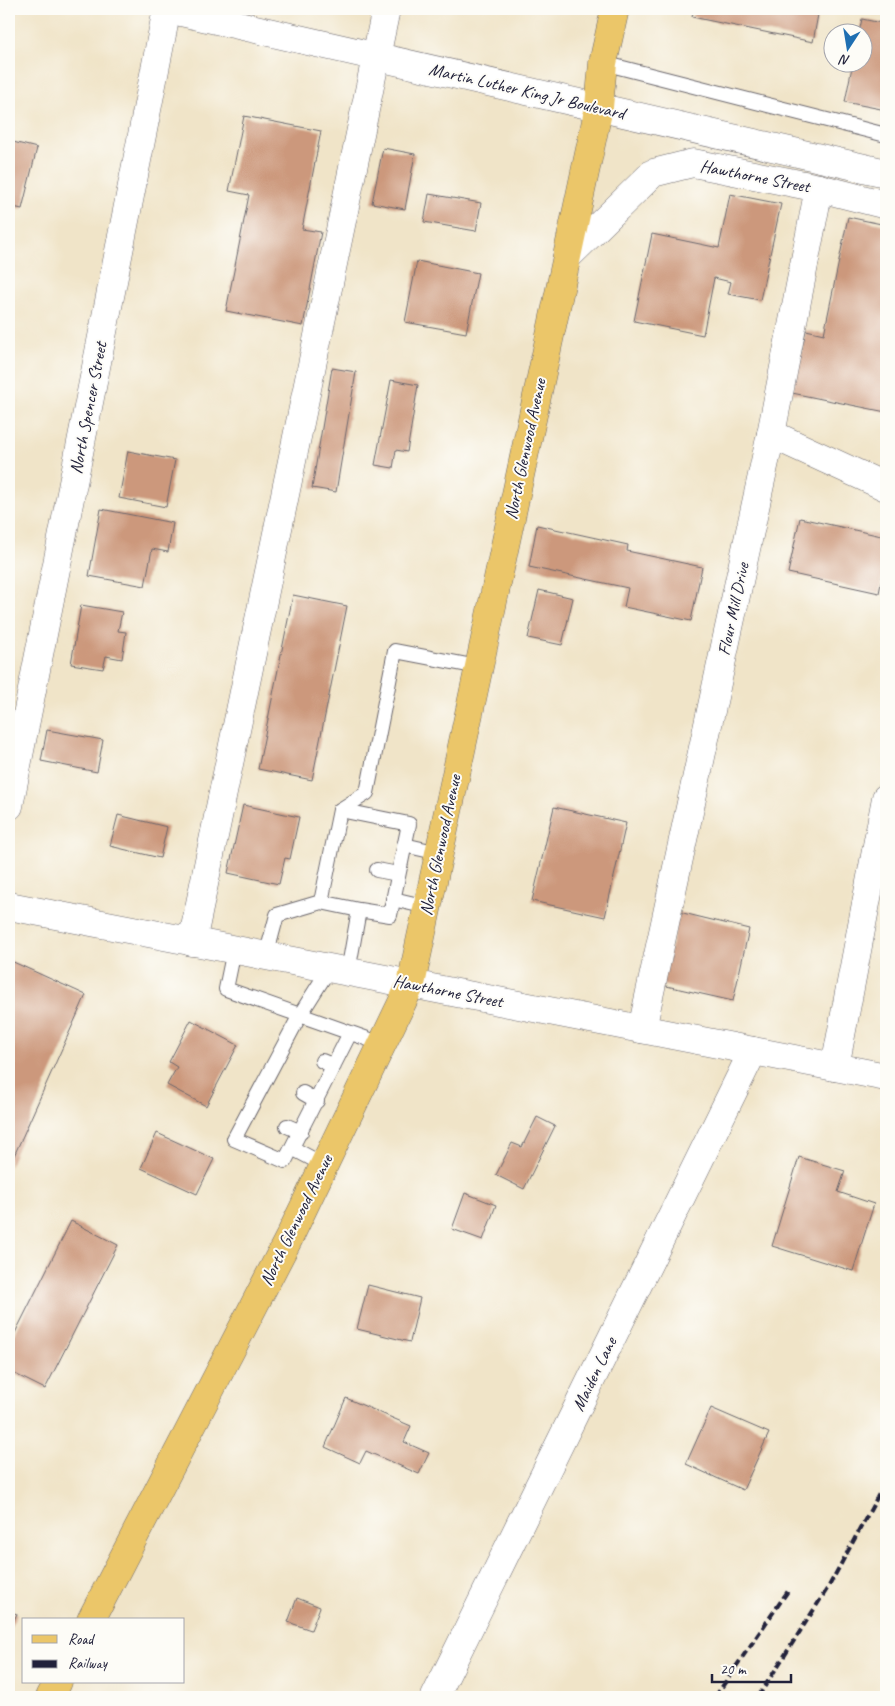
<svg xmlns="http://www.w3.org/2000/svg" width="895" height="1706" viewBox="0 0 895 1706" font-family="Caveat,sans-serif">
<rect width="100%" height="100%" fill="#fdfcf7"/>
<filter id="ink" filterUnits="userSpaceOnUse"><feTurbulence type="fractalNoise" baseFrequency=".02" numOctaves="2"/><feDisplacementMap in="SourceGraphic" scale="10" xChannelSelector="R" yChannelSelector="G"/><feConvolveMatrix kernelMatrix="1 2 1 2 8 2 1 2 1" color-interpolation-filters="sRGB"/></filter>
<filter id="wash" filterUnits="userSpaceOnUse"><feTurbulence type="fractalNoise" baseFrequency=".0096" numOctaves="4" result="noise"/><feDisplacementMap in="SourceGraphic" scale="20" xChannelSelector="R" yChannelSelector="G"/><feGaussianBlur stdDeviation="1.12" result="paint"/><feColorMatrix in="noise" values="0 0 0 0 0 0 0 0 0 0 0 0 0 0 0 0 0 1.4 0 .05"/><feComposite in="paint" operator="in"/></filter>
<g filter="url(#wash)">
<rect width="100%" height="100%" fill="#f0e4c8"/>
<g id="blocks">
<g fill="#cc987c">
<polygon points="694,9 819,9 813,42 692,17"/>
<polygon points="862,19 886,24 886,110 845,102 853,62 862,62 862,32 859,32"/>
<polygon points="244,116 321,131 302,229 321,232 303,326 226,311 249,195 229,191"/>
<polygon points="9,141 37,148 22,209 9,206"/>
<polygon points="383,148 415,154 405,209 372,203"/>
<polygon points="429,194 481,203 476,231 424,222"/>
<polygon points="730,194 781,204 760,300 728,294 731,282 714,278 703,335 634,321 652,234 719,248"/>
<polygon points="848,217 886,225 886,412 792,393 806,330 824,334"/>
<polygon points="417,261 478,273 466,333 405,322"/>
<polygon points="332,368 356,372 336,492 312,488"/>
<polygon points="391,380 418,385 407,452 396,450 393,468 375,465"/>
<polygon points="128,451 175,460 166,507 119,498"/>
<polygon points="101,509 173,523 168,552 152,549 145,586 89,576"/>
<polygon points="800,518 886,537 886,559 879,593 788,573"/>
<polygon points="537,525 628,545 627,551 702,567 691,621 624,607 628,588 529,567"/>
<polygon points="539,590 573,598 562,645 528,638"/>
<polygon points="293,595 347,606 312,780 258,769"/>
<polygon points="81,605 122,612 118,631 126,632 122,659 106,656 103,669 71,664"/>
<polygon points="47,730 103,740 97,772 41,761"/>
<polygon points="243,805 299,817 290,859 285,858 279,884 228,873"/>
<polygon points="554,807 626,823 605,917 532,901"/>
<polygon points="118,815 167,827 160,858 110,846"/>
<polygon points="679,912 749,929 733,1001 662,985"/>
<polygon points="9,960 86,995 9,1167"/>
<polygon points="191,1020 238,1045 206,1106 167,1085 177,1067 169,1062"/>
<polygon points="537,1117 555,1126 524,1189 496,1175 512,1143 522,1147"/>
<polygon points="157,1133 214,1159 197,1194 141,1168"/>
<polygon points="799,1157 845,1171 838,1192 874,1204 853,1271 772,1246"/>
<polygon points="465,1193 496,1205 483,1240 452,1229"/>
<polygon points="71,1221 118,1245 45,1389 9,1371 9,1345"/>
<polygon points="368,1285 420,1298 410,1342 357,1329"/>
<polygon points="346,1398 411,1426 404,1442 429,1453 419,1474 366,1451 360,1463 325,1447"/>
<polygon points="711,1408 769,1433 743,1490 686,1464"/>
<polygon points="297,1598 320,1607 311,1630 288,1622"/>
<polygon points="9,1611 17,1614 9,1630"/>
</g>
</g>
</g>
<g filter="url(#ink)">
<use href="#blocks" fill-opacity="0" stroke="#6a666c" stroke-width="1"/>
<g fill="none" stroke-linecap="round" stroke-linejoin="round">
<g stroke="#6a666c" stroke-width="16">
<g id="service">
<polyline points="603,63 886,135"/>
<polyline points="340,810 367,793 395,651 478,667"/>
<polyline points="404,845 439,853"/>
<polyline points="377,870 398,874"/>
<polyline points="393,899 427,907"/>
<polyline points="234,950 226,989 382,1044"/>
<polyline points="266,956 277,915 321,902"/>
<polyline points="329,969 300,1015 234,1139 285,1161 350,1033"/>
<polyline points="348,972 359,910 390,915 409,824 340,810 321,902 359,910"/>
<polyline points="322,1061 334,1066"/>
<polyline points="303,1093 317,1101"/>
<polyline points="287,1126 301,1132"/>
<polyline points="292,1148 324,1165"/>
</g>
</g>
<g stroke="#6a666c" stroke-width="29">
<g id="minor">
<polyline points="567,257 653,173 693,163 819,188 886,205"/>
<polyline points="771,434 886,487"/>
<polyline points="9,806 167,9"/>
<polyline points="192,942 386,9"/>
<polyline points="411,984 886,1077"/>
<polyline points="642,1029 771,434 819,188"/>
<polyline points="835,1067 886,798"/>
<polyline points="435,1697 753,1051"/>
</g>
</g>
<g stroke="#6a666c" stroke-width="29">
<g id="tertiary">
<polyline points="168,9 886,173"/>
<polyline points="9,906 411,984"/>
</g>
</g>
<g stroke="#6a666c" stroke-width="29">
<g id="primary">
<polyline points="91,1620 289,1238 411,984 599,107 603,63 615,9"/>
<polyline points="50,1697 58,1682"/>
</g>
</g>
<use href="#service" stroke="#fff" stroke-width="14"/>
<use href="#minor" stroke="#fff" stroke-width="28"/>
<use href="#tertiary" stroke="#fff" stroke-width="28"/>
<use href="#primary" stroke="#ebc669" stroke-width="28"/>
<g stroke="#22223b" stroke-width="4" stroke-dasharray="8 4" stroke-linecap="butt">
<polyline points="715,1697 788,1591"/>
<polyline points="758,1697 829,1586 886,1481"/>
</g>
</g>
</g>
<g text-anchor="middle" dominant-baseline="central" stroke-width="4" stroke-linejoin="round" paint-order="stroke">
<g font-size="18" fill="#22223b" stroke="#fdfcf7">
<text transform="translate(527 91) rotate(13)">Martin Luther King Jr Boulevard</text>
<text transform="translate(755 176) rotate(11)">Hawthorne Street</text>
<text transform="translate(88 408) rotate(-79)">North Spencer Street</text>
<text transform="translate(525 449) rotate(-78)">North Glenwood Avenue</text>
<text transform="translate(733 609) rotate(-78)">Flour Mill Drive</text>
<text transform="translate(440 845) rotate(-78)">North Glenwood Avenue</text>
<text transform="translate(448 991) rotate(11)">Hawthorne Street</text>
<text transform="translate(296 1220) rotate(-64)">North Glenwood Avenue</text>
<text transform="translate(594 1374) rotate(-64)">Maiden Lane</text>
</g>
</g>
<rect width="895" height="1706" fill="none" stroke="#fdfcf7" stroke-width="30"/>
<rect x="22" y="1618" width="162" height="65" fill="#fdfcf7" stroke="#a5a5ac"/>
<rect x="32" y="1635" width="25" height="8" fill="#ebc669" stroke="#a5a5ac"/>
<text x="68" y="1644" font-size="15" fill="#22223b">Road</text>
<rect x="32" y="1660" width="25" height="8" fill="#22223b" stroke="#a5a5ac"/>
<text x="68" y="1668" font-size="15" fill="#22223b">Railway</text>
<g transform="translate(848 48) rotate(192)"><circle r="24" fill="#fdfcf7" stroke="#a5a5ac"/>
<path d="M0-4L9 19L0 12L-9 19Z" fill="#1f6fb2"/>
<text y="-8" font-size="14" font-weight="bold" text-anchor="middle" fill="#22223b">N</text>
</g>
<path d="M712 1674v8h79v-8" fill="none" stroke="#22223b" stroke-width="2.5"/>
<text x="720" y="1674" font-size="15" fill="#22223b" stroke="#fdfcf7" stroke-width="4" paint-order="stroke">20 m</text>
</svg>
